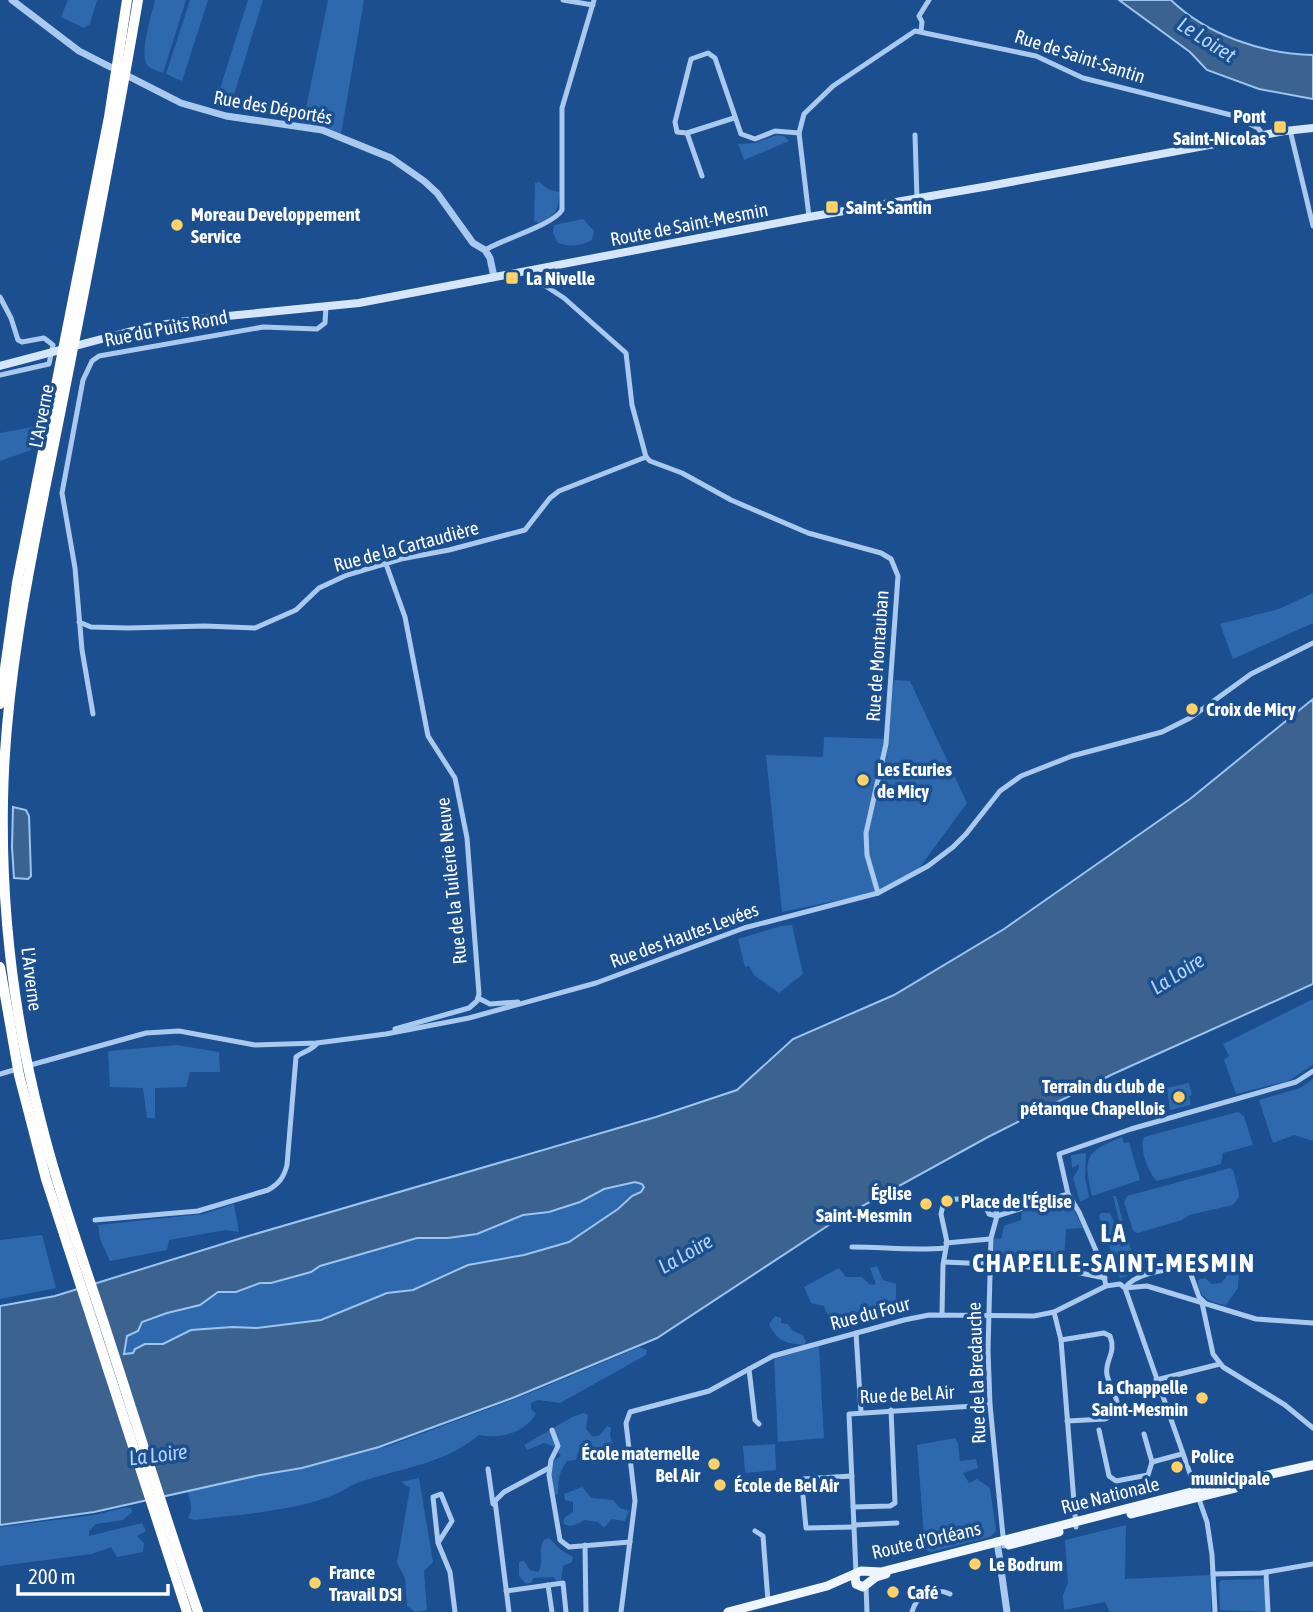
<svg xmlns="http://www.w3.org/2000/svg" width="1313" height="1612" viewBox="0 0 1313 1612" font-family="'Asap Condensed',sans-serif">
<rect width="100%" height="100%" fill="#1b4f8f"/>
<g fill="#2e69ad">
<polygon points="68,0 97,0 90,24 84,28 61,17"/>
<path d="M155 0H186L163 73C159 71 151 69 148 66 138 56 152 13 155 0Z"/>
<polygon points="190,0 208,0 182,81 166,74"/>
<polygon points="248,0 263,0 232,101 218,95"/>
<polygon points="328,0 364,0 341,134 303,123"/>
<polygon points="777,135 784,136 789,141 744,160 738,144 755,143"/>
<path d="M539 182 548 189 559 192C558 213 557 213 539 223L534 221 535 183Z"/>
<path d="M583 219 594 231 592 240C581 246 570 247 558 243L553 233 554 225Z"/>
<polygon points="32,427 35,430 31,450 0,461 0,433"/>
<polygon points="1313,593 1313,623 1233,659 1220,624 1279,609"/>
<polygon points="894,680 910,681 967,803 917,871 869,894 782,912 766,755 823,757 824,737 888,739"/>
<polygon points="792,925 803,974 779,993 754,975 749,966 745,967 738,939 781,926"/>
<polygon points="1313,999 1313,1065 1288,1081 1236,1094 1224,1060 1229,1056 1223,1044"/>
<polygon points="177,1045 219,1052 220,1072 190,1072 186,1087 155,1088 155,1118 147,1118 143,1088 110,1087 108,1051"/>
<polygon points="1313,1079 1313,1141 1294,1135 1273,1143 1259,1100 1300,1088"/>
<polygon points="1189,1083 1192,1095 1189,1096 1191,1105 1170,1110 1167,1088"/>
<path d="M1238 1112 1244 1116 1253 1145 1223 1153 1221 1164 1157 1181C1148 1172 1139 1149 1144 1137Z"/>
<path d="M1122 1137 1124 1143 1129 1142 1140 1180 1092 1196C1083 1156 1085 1152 1122 1137Z"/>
<polygon points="1086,1153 1085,1178 1089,1197 1080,1202 1073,1178 1079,1168 1079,1164 1072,1168 1071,1155"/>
<polygon points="1230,1168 1233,1170 1239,1193 1239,1197 1233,1205 1189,1215 1182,1220 1138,1233 1133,1231 1124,1202 1127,1196"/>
<polygon points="635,1182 642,1184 644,1187 641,1192 632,1196 618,1209 569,1242 524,1255 468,1265 413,1290 387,1293 321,1320 257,1328 233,1327 200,1329 181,1334 163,1344 145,1344 133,1353 124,1354 127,1336 135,1331 142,1322 167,1313 200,1305 218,1292 236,1292 260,1283 271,1283 311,1272 320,1266 417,1238 448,1238 497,1226 523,1215 549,1212 580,1202 604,1189"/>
<polygon points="1113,1196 1116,1196 1136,1269 1127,1272 1128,1276 1120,1278 1099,1216 1101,1213 1110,1213 1115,1225 1121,1247 1125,1246"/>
<polygon points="1068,1198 1083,1228 1066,1229 1064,1262 1059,1265 1017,1266 1016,1262 994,1259 994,1238 1001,1239 1004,1226 1021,1220 1022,1212"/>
<polygon points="234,1204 239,1232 226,1230 169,1240 167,1250 110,1261 100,1239 98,1225 204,1214"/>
<polygon points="42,1235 56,1288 0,1299 0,1240"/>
<path d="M877 1266 883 1280 896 1284V1300L887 1304 882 1320C871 1322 862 1320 850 1322L847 1328 834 1331 824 1306 811 1303 804 1287 839 1268 846 1277H862L870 1285 876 1284 870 1268Z"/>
<path d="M1239 1267 1238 1288 1226 1305C1209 1303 1198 1296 1198 1280L1205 1278 1212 1284 1221 1283 1226 1277 1227 1270Z"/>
<path d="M775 1316 781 1318V1323L788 1324 793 1331 803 1335 806 1342 803 1345C785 1343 777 1341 769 1324Z"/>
<polygon points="819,1346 824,1438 778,1442 774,1359"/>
<path d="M640 1347 647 1350 646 1355 560 1403 538 1400 531 1403V1409L536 1414C524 1433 501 1439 479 1435 442 1465 404 1467 360 1482 352 1484 345 1490 336 1494 292 1512 241 1514 194 1520L188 1518C194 1508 190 1499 186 1489L358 1450 386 1447 520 1397Z"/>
<path d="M584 1413 588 1415 586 1429 593 1437 600 1435 607 1426 611 1428 610 1435 612 1443 606 1446 611 1448 614 1456 608 1461 593 1464 589 1454 582 1451 578 1452 576 1460 567 1461C559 1472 558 1480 558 1494L555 1495 551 1474 554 1460 561 1456 553 1446 544 1443 527 1450 524 1445 574 1416Z"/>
<polygon points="955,1438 958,1443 960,1461 976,1459 978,1468 963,1473 969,1483 977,1479 990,1488 996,1531 990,1537 931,1552 918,1547 924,1536 917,1445"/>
<polygon points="775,1444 776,1470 745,1473 743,1446"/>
<polygon points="419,1478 433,1562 424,1571 427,1610 415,1612 407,1606 405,1578 397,1563 410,1488 401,1482"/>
<path d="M582 1487 591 1498 613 1500 620 1508 629 1511 625 1521 612 1519 604 1528 598 1522 584 1520C577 1525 570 1528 563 1523L565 1517 573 1512V1502L565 1500 564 1494Z"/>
<polygon points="123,1508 131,1508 132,1512 123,1520 96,1524 89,1531 89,1536 142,1523 146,1531 137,1536 144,1543 143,1552 117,1557 111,1547 92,1554 0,1566 0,1527 95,1515"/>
<polygon points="1126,1525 1125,1579 1211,1575 1211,1612 1110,1612 1105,1602 1064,1610 1063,1595 1068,1583 1065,1540"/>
<path d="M549 1538 561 1550 573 1557 572 1562 563 1566 561 1580 557 1581 553 1577 533 1578 532 1582 526 1584 519 1576V1562L524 1561 530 1570 538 1572C545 1562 537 1551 544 1540Z"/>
<polygon points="1264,1579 1266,1612 1220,1610 1219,1583 1222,1580"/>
</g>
<g fill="#3c6290" stroke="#9cc4f0" stroke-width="2" fill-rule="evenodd">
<path d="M1119 0H1171C1207 35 1263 54 1313 55V99L1259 89 1207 70 1190 52Z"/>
<path d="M1313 699V984L1113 1074 988 1137 835 1221 657 1338 515 1397 379 1447 302 1468 260 1475 94 1512 0 1525V1306L55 1296 245 1237 656 1117 737 1090 793 1039 894 995 1004 929 1190 799ZM635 1182 642 1184 644 1187 641 1192 632 1196 618 1209 569 1242 524 1255 468 1265 413 1290 387 1293 321 1320 257 1328 233 1327 191 1330 163 1344H145L135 1349 133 1353 124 1354 127 1336 138 1331 142 1322 167 1313 200 1305 218 1292H236L260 1283H271L311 1272 320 1266 417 1238H448L477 1234 523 1215 549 1212 580 1202 604 1189Z"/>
<polygon points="13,807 26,810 29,816 31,876 28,879 14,878 12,847"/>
</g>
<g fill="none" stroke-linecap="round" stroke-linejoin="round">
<g stroke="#a9c9ee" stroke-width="5">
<polyline points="563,0 593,5"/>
<polyline points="921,31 922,22 919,16 929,0"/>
<polyline points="734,118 687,133 677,132 675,122 691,59 708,53 715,58 741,134 755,139 775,131 799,133"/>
<polyline points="1290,130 1313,226"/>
<polyline points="687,133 702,176"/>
<polyline points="915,135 917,199"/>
<polyline points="809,217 799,133 804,114 833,86 915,31 1036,56 1083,78 1231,115 1258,128 1263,135"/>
<path d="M485 250C503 239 553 225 562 210V108L594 0"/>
<polyline points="529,271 530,276 564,298 626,353 632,405 646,457"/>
<polyline points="0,297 11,318 18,340 22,342 44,338 53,345 49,364 0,375"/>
<polyline points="646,457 650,461 682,473 731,500 808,533 881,553 891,559 898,576 886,744 866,833 867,855 878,893"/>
<polyline points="386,564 405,617 428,736 455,778 467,838 479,994 477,1001 469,1008 395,1029"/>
<polyline points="79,622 91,627 128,628 205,626 255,628 296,610 319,588 347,575 401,559 449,550 525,530 550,498 559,491 646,457"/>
<polyline points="93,714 82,650 75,568 62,493 83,380 92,361 99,356 263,327 317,329 325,323 326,306"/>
<polyline points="478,998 490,1004 518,1002"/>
<polyline points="27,1066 146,1033 179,1031 255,1045 317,1043 386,1034 469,1018 596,983 744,928 878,893 928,866 953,847 966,834 1000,791 1021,776 1072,756 1162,732 1190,718 1251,674 1313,643"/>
<polyline points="0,1074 17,1069"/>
<polyline points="994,1199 997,1216 991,1238 988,1350 990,1405 1004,1546"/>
<path d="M95 1220 198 1211 268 1190C279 1184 284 1177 287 1165L296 1057C302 1052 313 1050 317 1043"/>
<polyline points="946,1243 990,1239"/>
<path d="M852 1247C884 1247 914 1251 945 1248"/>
<polyline points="944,1262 990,1264"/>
<polyline points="990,1266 1056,1268 1105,1278"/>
<polyline points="1106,1286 1101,1262 1079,1212 1068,1194 1059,1154 1131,1129 1296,1082 1313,1071"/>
<polyline points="1125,1288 1207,1522 1212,1555 1215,1612"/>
<path d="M1125 1288C1134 1273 1166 1270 1183 1267L1189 1269 1199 1297 1205 1303"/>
<polyline points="1202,1303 1213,1354 1223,1367 1285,1405 1313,1428"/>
<polyline points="1054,1312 1061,1340 1076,1527"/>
<polyline points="942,1315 943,1265 947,1242 941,1214 943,1205 948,1200 978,1197 982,1199 989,1214 997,1216 1068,1194"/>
<polyline points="856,1333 861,1412"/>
<path d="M1061 1340 1104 1333 1110 1336C1117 1353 1104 1361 1107 1375 1110 1388 1121 1400 1116 1413L1105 1419 1067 1421"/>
<polyline points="749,1369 755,1420 759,1424"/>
<polyline points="1156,1380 1220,1364"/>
<polyline points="552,1430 558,1446 551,1460 549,1475 560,1540 569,1547 630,1542"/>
<polyline points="1099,1430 1109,1476 1116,1481 1148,1475 1152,1462"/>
<polyline points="1144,1434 1152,1462 1182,1454"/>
<polyline points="488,1469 493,1504"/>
<polyline points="852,1476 802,1479 802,1485 806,1528 854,1527"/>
<polyline points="853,1507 890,1506 895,1503 891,1410"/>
<polyline points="854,1525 897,1523"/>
<polyline points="755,1531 763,1536 768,1601"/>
<polyline points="438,1543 452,1521 441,1494 433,1497 438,1543 450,1572 455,1612"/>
<polyline points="585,1545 586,1612"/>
<polyline points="1266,1572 1268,1612"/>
<polyline points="856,1573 849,1414 990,1405"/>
<polyline points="1213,1574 1261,1573 1313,1564"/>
<polyline points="548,1585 552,1612"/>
<polyline points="866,1586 867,1612"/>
<polyline points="506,1591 563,1583 566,1612"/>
<polyline points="509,1612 495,1501 504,1492 549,1468"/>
<polyline points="621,1612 635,1501 626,1423 630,1412 709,1391 773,1356 904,1320 929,1315 1034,1316 1054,1312 1106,1286 1120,1284 1125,1288 1147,1286 1256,1319 1313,1323"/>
<path d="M912 1612C916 1595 935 1587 950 1594"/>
</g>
<g stroke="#a9c9ee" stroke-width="7">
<polyline points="12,0 79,51 181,103 226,116 322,130 391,158 424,181 437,193 473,243 485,250 490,258 494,277"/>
<polyline points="997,1541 1007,1612"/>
</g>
<polyline stroke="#d6e6fa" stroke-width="8" points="0,366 147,327 207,318 359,303 809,217 989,186 1285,131 1313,128"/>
<g stroke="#f0f6ff" stroke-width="9">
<polyline points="1131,1514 1236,1488"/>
<polyline points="1009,1545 1059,1532"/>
<polyline points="855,1575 856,1584 863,1587 876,1577 886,1574"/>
<polyline points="728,1612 827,1586 861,1571 881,1572 1195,1491 1313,1465"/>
</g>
<g stroke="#fff" stroke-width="10">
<path d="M138 0C114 142 86 283 58 424 33 549 5 674 3 801 1 909 14 1018 41 1122 59 1194 85 1265 108 1336 138 1428 166 1520 198 1612"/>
<polyline points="0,704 17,583 109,117 127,0"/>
<polyline points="0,967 19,1075 46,1179 187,1612"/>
</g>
</g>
<g fill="#ffd166" stroke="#1b4f8f" stroke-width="2.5">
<rect x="1273" y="120" width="14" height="14" rx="3.5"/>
<rect x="825" y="200" width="14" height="14" rx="3.5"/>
<circle cx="177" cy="225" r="7"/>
<rect x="505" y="271" width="14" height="14" rx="3.5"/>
<circle cx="1192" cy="709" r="7"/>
<circle cx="863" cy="780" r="7"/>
<circle cx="1179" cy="1097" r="7"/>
<circle cx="947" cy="1201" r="7"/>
<circle cx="926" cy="1204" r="7"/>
<circle cx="1202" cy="1398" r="7"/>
<circle cx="714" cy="1464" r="7"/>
<circle cx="1177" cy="1467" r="7"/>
<circle cx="720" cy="1485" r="7"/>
<circle cx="975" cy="1564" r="7"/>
<circle cx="315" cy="1583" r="7"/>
<circle cx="893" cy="1592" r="7"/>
</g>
<g text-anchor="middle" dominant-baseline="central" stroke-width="7" stroke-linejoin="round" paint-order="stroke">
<g font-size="19" fill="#fff" stroke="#1b4f8f">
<text transform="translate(1080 56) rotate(18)">Rue de Saint-Santin</text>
<text transform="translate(273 107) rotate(10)">Rue des Déportés</text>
<text transform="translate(689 224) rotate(-11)">Route de Saint-Mesmin</text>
<text transform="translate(166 328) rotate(-11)">Rue du Puits Rond</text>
<text transform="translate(41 416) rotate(-79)">L'Arverne</text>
<text transform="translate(406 546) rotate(-15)">Rue de la Cartaudière</text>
<text transform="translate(877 656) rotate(-86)">Rue de Montauban</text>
<text transform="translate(451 881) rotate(-96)">Rue de la Tuilerie Neuve</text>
<text transform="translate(684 935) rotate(-20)">Rue des Hautes Levées</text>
<text transform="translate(32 979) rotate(83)">L'Arverne</text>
<text transform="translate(870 1313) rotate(-15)">Rue du Four</text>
<text transform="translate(976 1373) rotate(-92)">Rue de la Bredauche</text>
<text transform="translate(907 1394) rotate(-3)">Rue de Bel Air</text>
<text transform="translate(1110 1495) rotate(-14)">Rue Nationale</text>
<text transform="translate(926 1540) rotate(-13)">Route d'Orléans</text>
</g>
<g font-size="19" font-weight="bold" fill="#fff" stroke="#1b4f8f" text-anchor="start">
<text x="1266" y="116" text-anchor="end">Pont<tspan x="1266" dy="22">Saint-Nicolas</tspan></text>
<text x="846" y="207">Saint-Santin</text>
<text x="191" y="214">Moreau Developpement<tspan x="191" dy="22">Service</tspan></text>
<text x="526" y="278">La Nivelle</text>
<text x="1206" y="709">Croix de Micy</text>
<text x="877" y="769">Les Ecuries<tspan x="877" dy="22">de Micy</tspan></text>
<text x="1165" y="1086" text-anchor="end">Terrain du club de<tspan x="1165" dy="22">pétanque Chapellois</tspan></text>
<text x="912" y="1193" text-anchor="end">Église<tspan x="912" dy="22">Saint-Mesmin</tspan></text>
<text x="961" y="1201">Place de l'Église</text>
<text x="1188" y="1387" text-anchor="end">La Chappelle<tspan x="1188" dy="22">Saint-Mesmin</tspan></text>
<text x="700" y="1453" text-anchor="end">École maternelle<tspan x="700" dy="22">Bel Air</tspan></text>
<text x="1191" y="1456">Police<tspan x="1191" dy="22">municipale</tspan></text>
<text x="734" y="1485">École de Bel Air</text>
<text x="989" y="1564">Le Bodrum</text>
<text x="329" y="1572">France<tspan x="329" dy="22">Travail DSI</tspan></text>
<text x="907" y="1592">Café</text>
</g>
<g font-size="21" font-style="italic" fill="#b5d3f5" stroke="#1b4f8f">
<text transform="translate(1207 39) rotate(33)">Le Loiret</text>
<text transform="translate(1177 973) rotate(-32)">La Loire</text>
<text transform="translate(685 1253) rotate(-30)">La Loire</text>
<text transform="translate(158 1454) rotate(-7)">La Loire</text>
</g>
<g font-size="26" font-weight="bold" letter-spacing="2" fill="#fff" stroke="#1b4f8f">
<text x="1114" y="1233">LA<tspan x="1114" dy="30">CHAPELLE-SAINT-MESMIN</tspan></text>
</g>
</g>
<path d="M18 1584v10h150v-10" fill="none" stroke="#ffffff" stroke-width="3.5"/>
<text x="28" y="1584" font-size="21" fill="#ffffff" stroke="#1b4f8f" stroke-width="5" paint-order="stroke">200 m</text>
</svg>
